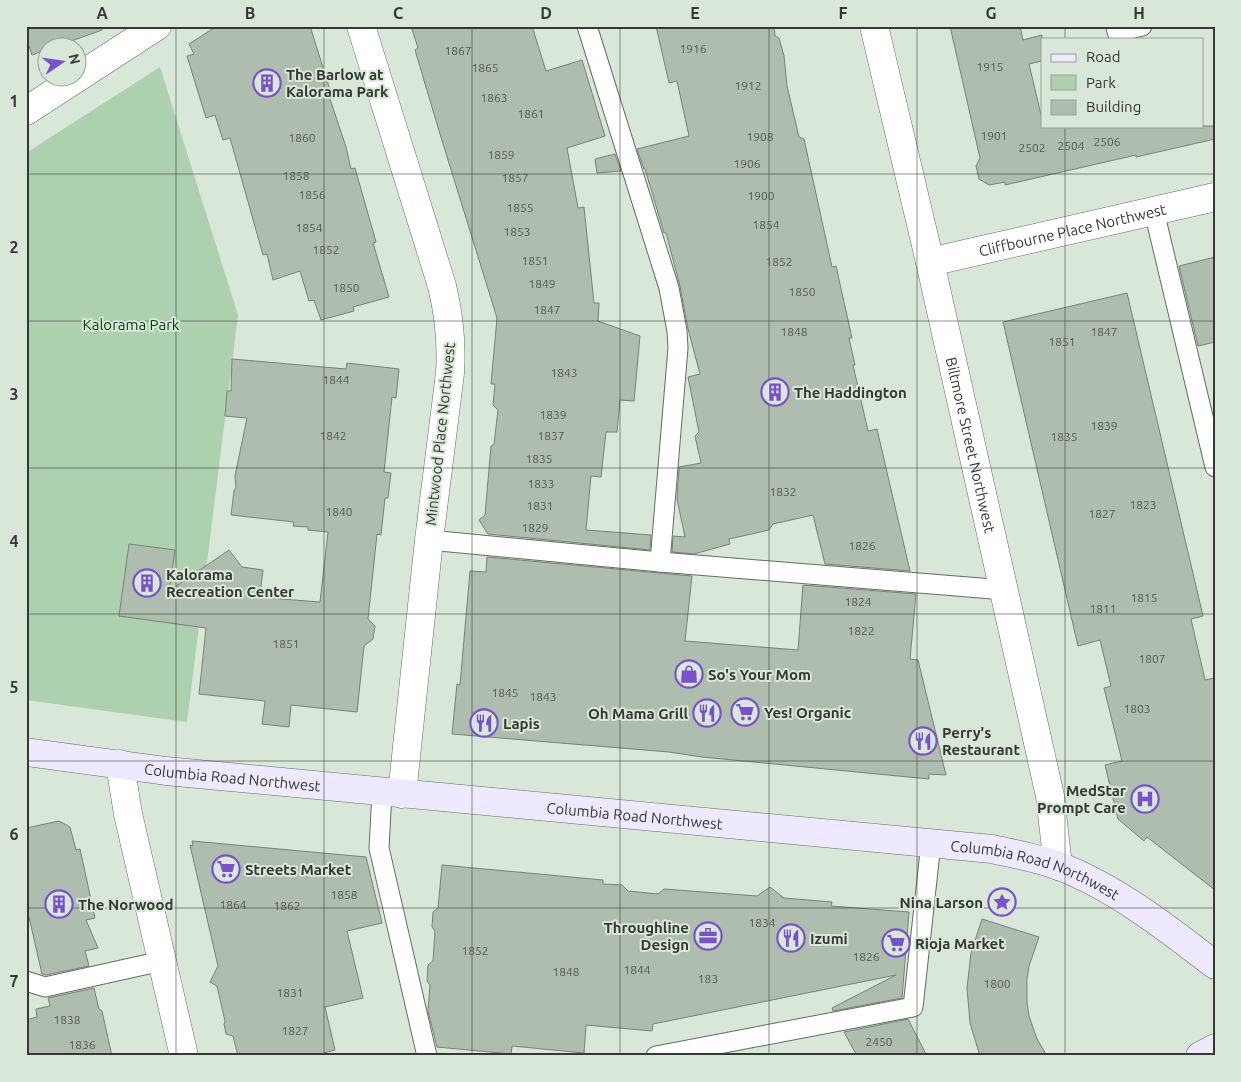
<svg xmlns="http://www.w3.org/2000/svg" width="1241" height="1082" viewBox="0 0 1241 1082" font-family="Ubuntu,sans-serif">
<rect width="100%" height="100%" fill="#d8e7d8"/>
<polygon fill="#add0ae" points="160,67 238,315 187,722 26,700 26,153"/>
<g fill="#aebdae" stroke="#758375">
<polygon points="26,26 101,26 102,30 52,48 48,48 48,49 32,55 26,38"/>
<polygon points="217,26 310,26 331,93 328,93 346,147 351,169 355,168 376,242 373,243 389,297 353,307 354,311 321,320 314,300 309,301 300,271 273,280 267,254 263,255 230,138 223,140 215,115 206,118 187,56 194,54 189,44"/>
<polygon points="411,26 532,26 546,71 582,60 605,136 567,148 578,208 584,207 594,303 599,303 598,321 640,336 634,401 620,400 617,432 606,432 601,477 591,476 586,530 651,535 650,550 488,534 479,520 485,515 491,446 494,444 498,410 493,405 495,384 491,384 497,318 440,134 415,50 418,48"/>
<polygon points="656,26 774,26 775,36 779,38 784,56 787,86 799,137 804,139 832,267 836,266 852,338 849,338 855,365 853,365 868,431 877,429 910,571 825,564 813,515 773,524 769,530 729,539 730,544 694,554 672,552 673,536 685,537 677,499 679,467 701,463 695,436 699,432 688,377 700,374 688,329 680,286 666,233 664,233 645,169 644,169 637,149 689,136 677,81 669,83"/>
<polygon points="950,26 1020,26 1023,40 1042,35 1042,61 1029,64 1042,119 1042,126 1215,126 1215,139 1136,157 1136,155 1005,185 1005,182 989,185 979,179 976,166 980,158"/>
<polygon points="615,154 621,171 597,173 595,159"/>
<polygon points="1215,257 1215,342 1198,346 1179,266"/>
<polygon points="1127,293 1203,616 1191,619 1205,680 1215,678 1215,890 1147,837 1144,841 1118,819 1105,765 1122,761 1104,688 1111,686 1100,640 1078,646 1003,322"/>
<polygon points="232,359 346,369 347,363 399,369 396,398 392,397 384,472 391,473 388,498 385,498 381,535 377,534 368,619 375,626 373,639 364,646 357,712 291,705 289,727 262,724 265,701 199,694 206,628 119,616 129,544 175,550 169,591 229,550 242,567 263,570 260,594 270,595 269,598 320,602 328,532 308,530 308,527 293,526 294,522 231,515 234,491 236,487 235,476 247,418 225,416 227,391 231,391"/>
<polygon points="487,557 692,576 685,641 798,650 803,585 916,594 910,659 918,660 946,775 929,774 929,779 702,757 669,752 452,734 457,684 460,685 470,571 486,572"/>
<polygon points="59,821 70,827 76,850 80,849 95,918 86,920 98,948 85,951 89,966 46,975 42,974 26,904 26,828"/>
<polygon points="192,841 366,857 382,923 347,931 363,998 325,1007 335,1050 313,1056 238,1056 233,1036 226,1034 224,1024 225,1021 217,986 210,982 218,966 190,845 193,846"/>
<polygon points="442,865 603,880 603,884 622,885 628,891 658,894 664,889 757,896 770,887 784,898 832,902 831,906 909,912 902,998 833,1011 832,1008 896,975 653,1024 652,1031 586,1025 584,1053 512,1046 511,1054 437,1047 428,1011 430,985 427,981 428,965 433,961 435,931 432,927 433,912 438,908"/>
<polygon points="982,919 1039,937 1029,966 1027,979 1027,1003 1029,1016 1037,1039 1047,1056 980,1056 970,1023 967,988 971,953"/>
<polygon points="94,988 99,1009 102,1011 112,1056 26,1056 26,1020 37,1017 36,1009 50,1006 48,998"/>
<polygon points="908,1019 927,1056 857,1056 844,1032"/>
</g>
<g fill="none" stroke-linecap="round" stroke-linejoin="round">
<g stroke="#616f61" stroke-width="21">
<g id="service">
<polyline points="587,26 669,288 677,331 678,348 660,562"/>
<polyline points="1116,26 1117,32 1142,26"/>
<polyline points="1154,211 1215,467"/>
<polyline points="429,540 660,562 1005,590"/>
<polyline points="382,792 379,848 427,1056"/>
<polyline points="26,981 45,987 162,961"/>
<polyline points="656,1056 913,1007 931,843"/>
</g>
</g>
<g stroke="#616f61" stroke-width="29">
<g id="minor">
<path d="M361 26 442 286C449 315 452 343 450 373L429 540 402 794"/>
<path id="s1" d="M874 26 930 262 1050 796 1058 866"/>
<polyline points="26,111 157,26"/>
<path id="s2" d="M930 262 1215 197"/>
<polyline points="120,764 128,814 184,1056"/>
</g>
</g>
<g stroke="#616f61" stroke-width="29">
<g id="secondary">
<path id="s3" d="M26 752 166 771 992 849C1015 854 1038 858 1059 866 1116 888 1167 928 1215 965"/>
<polyline points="1200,1056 1215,1048"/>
</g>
</g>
<use href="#service" stroke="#fff" stroke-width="19"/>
<use href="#minor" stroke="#fff" stroke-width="28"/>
<use href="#secondary" stroke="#eee9fe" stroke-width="28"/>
</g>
<path fill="none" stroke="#333933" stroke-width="1" stroke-opacity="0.55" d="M176 26V1056M324 26V1056M472 26V1056M620 26V1056M769 26V1056M917 26V1056M1065 26V39M1065 126V1056M26 174H1215M26 321H1215M26 468H1215M26 614H1215M26 761H1215M26 908H1215"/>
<defs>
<g id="building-ring" transform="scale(1.4375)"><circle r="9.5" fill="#d8e7d8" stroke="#7951cb" stroke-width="1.5"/><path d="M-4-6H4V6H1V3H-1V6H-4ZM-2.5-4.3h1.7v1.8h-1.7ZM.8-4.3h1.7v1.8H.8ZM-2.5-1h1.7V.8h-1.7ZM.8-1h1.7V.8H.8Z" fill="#7951cb"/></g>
<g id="shop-ring" transform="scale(1.4375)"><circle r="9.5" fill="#d8e7d8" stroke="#7951cb" stroke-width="1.5"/><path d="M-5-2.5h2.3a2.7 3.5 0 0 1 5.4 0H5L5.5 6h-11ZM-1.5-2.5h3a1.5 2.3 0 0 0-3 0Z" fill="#7951cb"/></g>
<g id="supermarket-ring" transform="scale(1.4375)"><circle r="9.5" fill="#d8e7d8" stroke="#7951cb" stroke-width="1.5"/><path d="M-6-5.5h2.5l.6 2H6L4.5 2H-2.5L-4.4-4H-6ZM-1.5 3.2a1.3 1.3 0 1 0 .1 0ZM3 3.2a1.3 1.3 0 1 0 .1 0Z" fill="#7951cb"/></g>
<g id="restaurant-ring" transform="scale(1.4375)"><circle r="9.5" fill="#d8e7d8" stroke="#7951cb" stroke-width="1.5"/><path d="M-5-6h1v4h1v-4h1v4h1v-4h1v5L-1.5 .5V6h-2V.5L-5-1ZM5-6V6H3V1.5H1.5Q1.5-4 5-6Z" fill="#7951cb"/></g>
<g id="hospital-ring" transform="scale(1.4375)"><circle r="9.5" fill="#d8e7d8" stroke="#7951cb" stroke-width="1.5"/><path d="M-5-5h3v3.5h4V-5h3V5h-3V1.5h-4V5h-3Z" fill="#7951cb"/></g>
<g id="sight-ring" transform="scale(1.4375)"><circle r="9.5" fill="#d8e7d8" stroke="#7951cb" stroke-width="1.5"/><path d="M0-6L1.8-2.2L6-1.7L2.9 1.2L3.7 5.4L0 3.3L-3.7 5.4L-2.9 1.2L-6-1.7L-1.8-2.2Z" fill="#7951cb"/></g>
<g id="office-ring" transform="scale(1.4375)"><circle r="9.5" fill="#d8e7d8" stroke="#7951cb" stroke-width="1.5"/><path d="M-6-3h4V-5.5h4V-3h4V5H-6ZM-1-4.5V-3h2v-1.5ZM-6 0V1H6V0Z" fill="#7951cb"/></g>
</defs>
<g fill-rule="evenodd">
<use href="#building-ring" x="267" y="83"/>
<use href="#building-ring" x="775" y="392"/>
<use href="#building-ring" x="147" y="583"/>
<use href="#shop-ring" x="689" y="674"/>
<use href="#supermarket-ring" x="745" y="712"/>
<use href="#restaurant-ring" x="707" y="713"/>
<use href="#restaurant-ring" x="484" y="723"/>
<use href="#restaurant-ring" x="923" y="741"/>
<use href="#hospital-ring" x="1145" y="799"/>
<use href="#supermarket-ring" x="226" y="869"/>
<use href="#sight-ring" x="1002" y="902"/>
<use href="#building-ring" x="59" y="904"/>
<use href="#office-ring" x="708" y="936"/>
<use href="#restaurant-ring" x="791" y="938"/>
<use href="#supermarket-ring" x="896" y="943"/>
</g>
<g text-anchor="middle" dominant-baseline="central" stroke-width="4" stroke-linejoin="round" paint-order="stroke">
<g font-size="12" fill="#525a52">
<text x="693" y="48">1916</text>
<text x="458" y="50">1867</text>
<text x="990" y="66">1915</text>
<text x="485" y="67">1865</text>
<text x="748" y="85">1912</text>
<text x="494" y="97">1863</text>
<text x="531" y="113">1861</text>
<text x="994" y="135">1901</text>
<text x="760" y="136">1908</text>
<text x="302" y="137">1860</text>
<text x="1107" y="141">2506</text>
<text x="1071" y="145">2504</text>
<text x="1032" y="147">2502</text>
<text x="501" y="154">1859</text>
<text x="747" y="163">1906</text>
<text x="296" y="175">1858</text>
<text x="515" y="177">1857</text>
<text x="312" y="194">1856</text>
<text x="761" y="195">1900</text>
<text x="520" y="207">1855</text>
<text x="766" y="224">1854</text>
<text x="309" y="227">1854</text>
<text x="517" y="231">1853</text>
<text x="326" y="249">1852</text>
<text x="535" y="260">1851</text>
<text x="779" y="261">1852</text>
<text x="542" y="283">1849</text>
<text x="346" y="287">1850</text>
<text x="802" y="291">1850</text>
<text x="547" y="309">1847</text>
<text x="794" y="331">1848</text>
<text x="1104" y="331">1847</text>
<text x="1062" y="341">1851</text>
<text x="564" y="372">1843</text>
<text x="336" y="379">1844</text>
<text x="553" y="414">1839</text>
<text x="1104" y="425">1839</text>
<text x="333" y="435">1842</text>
<text x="551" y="435">1837</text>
<text x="1064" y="436">1835</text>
<text x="539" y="458">1835</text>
<text x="541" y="483">1833</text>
<text x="783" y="491">1832</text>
<text x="1143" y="504">1823</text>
<text x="540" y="505">1831</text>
<text x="339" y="511">1840</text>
<text x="1102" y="513">1827</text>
<text x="535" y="527">1829</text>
<text x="862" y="545">1826</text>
<text x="1144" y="597">1815</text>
<text x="858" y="601">1824</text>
<text x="1103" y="608">1811</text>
<text x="861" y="630">1822</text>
<text x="286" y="643">1851</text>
<text x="1152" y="658">1807</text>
<text x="505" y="692">1845</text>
<text x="543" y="696">1843</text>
<text x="1137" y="708">1803</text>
<text x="344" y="894">1858</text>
<text x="233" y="904">1864</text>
<text x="287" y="905">1862</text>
<text x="762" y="922">1834</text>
<text x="475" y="950">1852</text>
<text x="866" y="956">1826</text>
<text x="637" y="969">1844</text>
<text x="566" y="971">1848</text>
<text x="708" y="978">183</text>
<text x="997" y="983">1800</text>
<text x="290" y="992">1831</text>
<text x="67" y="1019">1838</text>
<text x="295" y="1030">1827</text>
<text x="879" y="1041">2450</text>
<text x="82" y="1044">1836</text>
</g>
<g font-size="15" font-weight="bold" fill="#333933" stroke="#d8e7d8" text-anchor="start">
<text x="286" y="74">The Barlow at<tspan x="286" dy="17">Kalorama Park</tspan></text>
<text x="794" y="392">The Haddington</text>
<text x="166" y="574">Kalorama<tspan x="166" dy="17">Recreation Center</tspan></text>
<text x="708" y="674">So's Your Mom</text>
<text x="764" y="712">Yes! Organic</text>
<text x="688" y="713" text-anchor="end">Oh Mama Grill</text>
<text x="503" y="723">Lapis</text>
<text x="942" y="732">Perry's<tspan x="942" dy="17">Restaurant</tspan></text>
<text x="1126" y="790" text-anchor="end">MedStar<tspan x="1126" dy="17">Prompt Care</tspan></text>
<text x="245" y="869">Streets Market</text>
<text x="983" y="902" text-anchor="end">Nina Larson</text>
<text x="78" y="904">The Norwood</text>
<text x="689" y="927" text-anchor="end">Throughline<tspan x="689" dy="17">Design</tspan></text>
<text x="810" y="938">Izumi</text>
<text x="915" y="943">Rioja Market</text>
</g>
<g font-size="15" fill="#333933" stroke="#d8e7d8">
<text stroke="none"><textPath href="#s2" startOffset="146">Cliffbourne Place Northwest</textPath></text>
<text transform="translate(440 434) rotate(-84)">Mintwood Place Northwest</text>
<text stroke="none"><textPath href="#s1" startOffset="430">Biltmore Street Northwest</textPath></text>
<text stroke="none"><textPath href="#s3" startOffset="208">Columbia Road Northwest</textPath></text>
<text stroke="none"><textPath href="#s3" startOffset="612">Columbia Road Northwest</textPath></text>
<text stroke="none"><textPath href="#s3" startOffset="1018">Columbia Road Northwest</textPath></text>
</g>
<g font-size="15" fill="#034311" stroke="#d8e7d8">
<text x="131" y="324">Kalorama Park</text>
</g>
</g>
<rect width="1241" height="1082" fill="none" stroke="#d8e7d8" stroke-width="55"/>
<rect x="1041" y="38" width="162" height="90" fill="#d8e7d8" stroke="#96a196"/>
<rect x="1051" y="54" width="25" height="8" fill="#eee9fe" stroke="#96a196"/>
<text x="1086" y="62" font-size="15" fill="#333933">Road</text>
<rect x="1051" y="75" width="25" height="15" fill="#add0ae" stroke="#96a196"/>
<text x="1086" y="88" font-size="15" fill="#333933">Park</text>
<rect x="1051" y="100" width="25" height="15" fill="#aebdae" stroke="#96a196"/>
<text x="1086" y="112" font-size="15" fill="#333933">Building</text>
<g transform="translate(62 62) rotate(77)"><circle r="24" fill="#d8e7d8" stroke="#96a196"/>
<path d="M0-4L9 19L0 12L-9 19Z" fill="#7951cb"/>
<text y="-8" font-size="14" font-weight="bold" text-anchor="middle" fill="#333933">N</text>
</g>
<rect x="28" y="28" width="1186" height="1026" fill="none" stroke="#333933" stroke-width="2"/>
<g font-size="16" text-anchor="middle" font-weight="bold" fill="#333933">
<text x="102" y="19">A</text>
<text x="250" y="19">B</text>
<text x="398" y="19">C</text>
<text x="546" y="19">D</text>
<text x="695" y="19">E</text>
<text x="843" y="19">F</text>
<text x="991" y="19">G</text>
<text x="1139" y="19">H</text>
<text x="14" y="107">1</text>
<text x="14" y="253">2</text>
<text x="14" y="400">3</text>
<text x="14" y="547">4</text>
<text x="14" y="693">5</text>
<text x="14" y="840">6</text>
<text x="14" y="987">7</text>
</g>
</svg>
